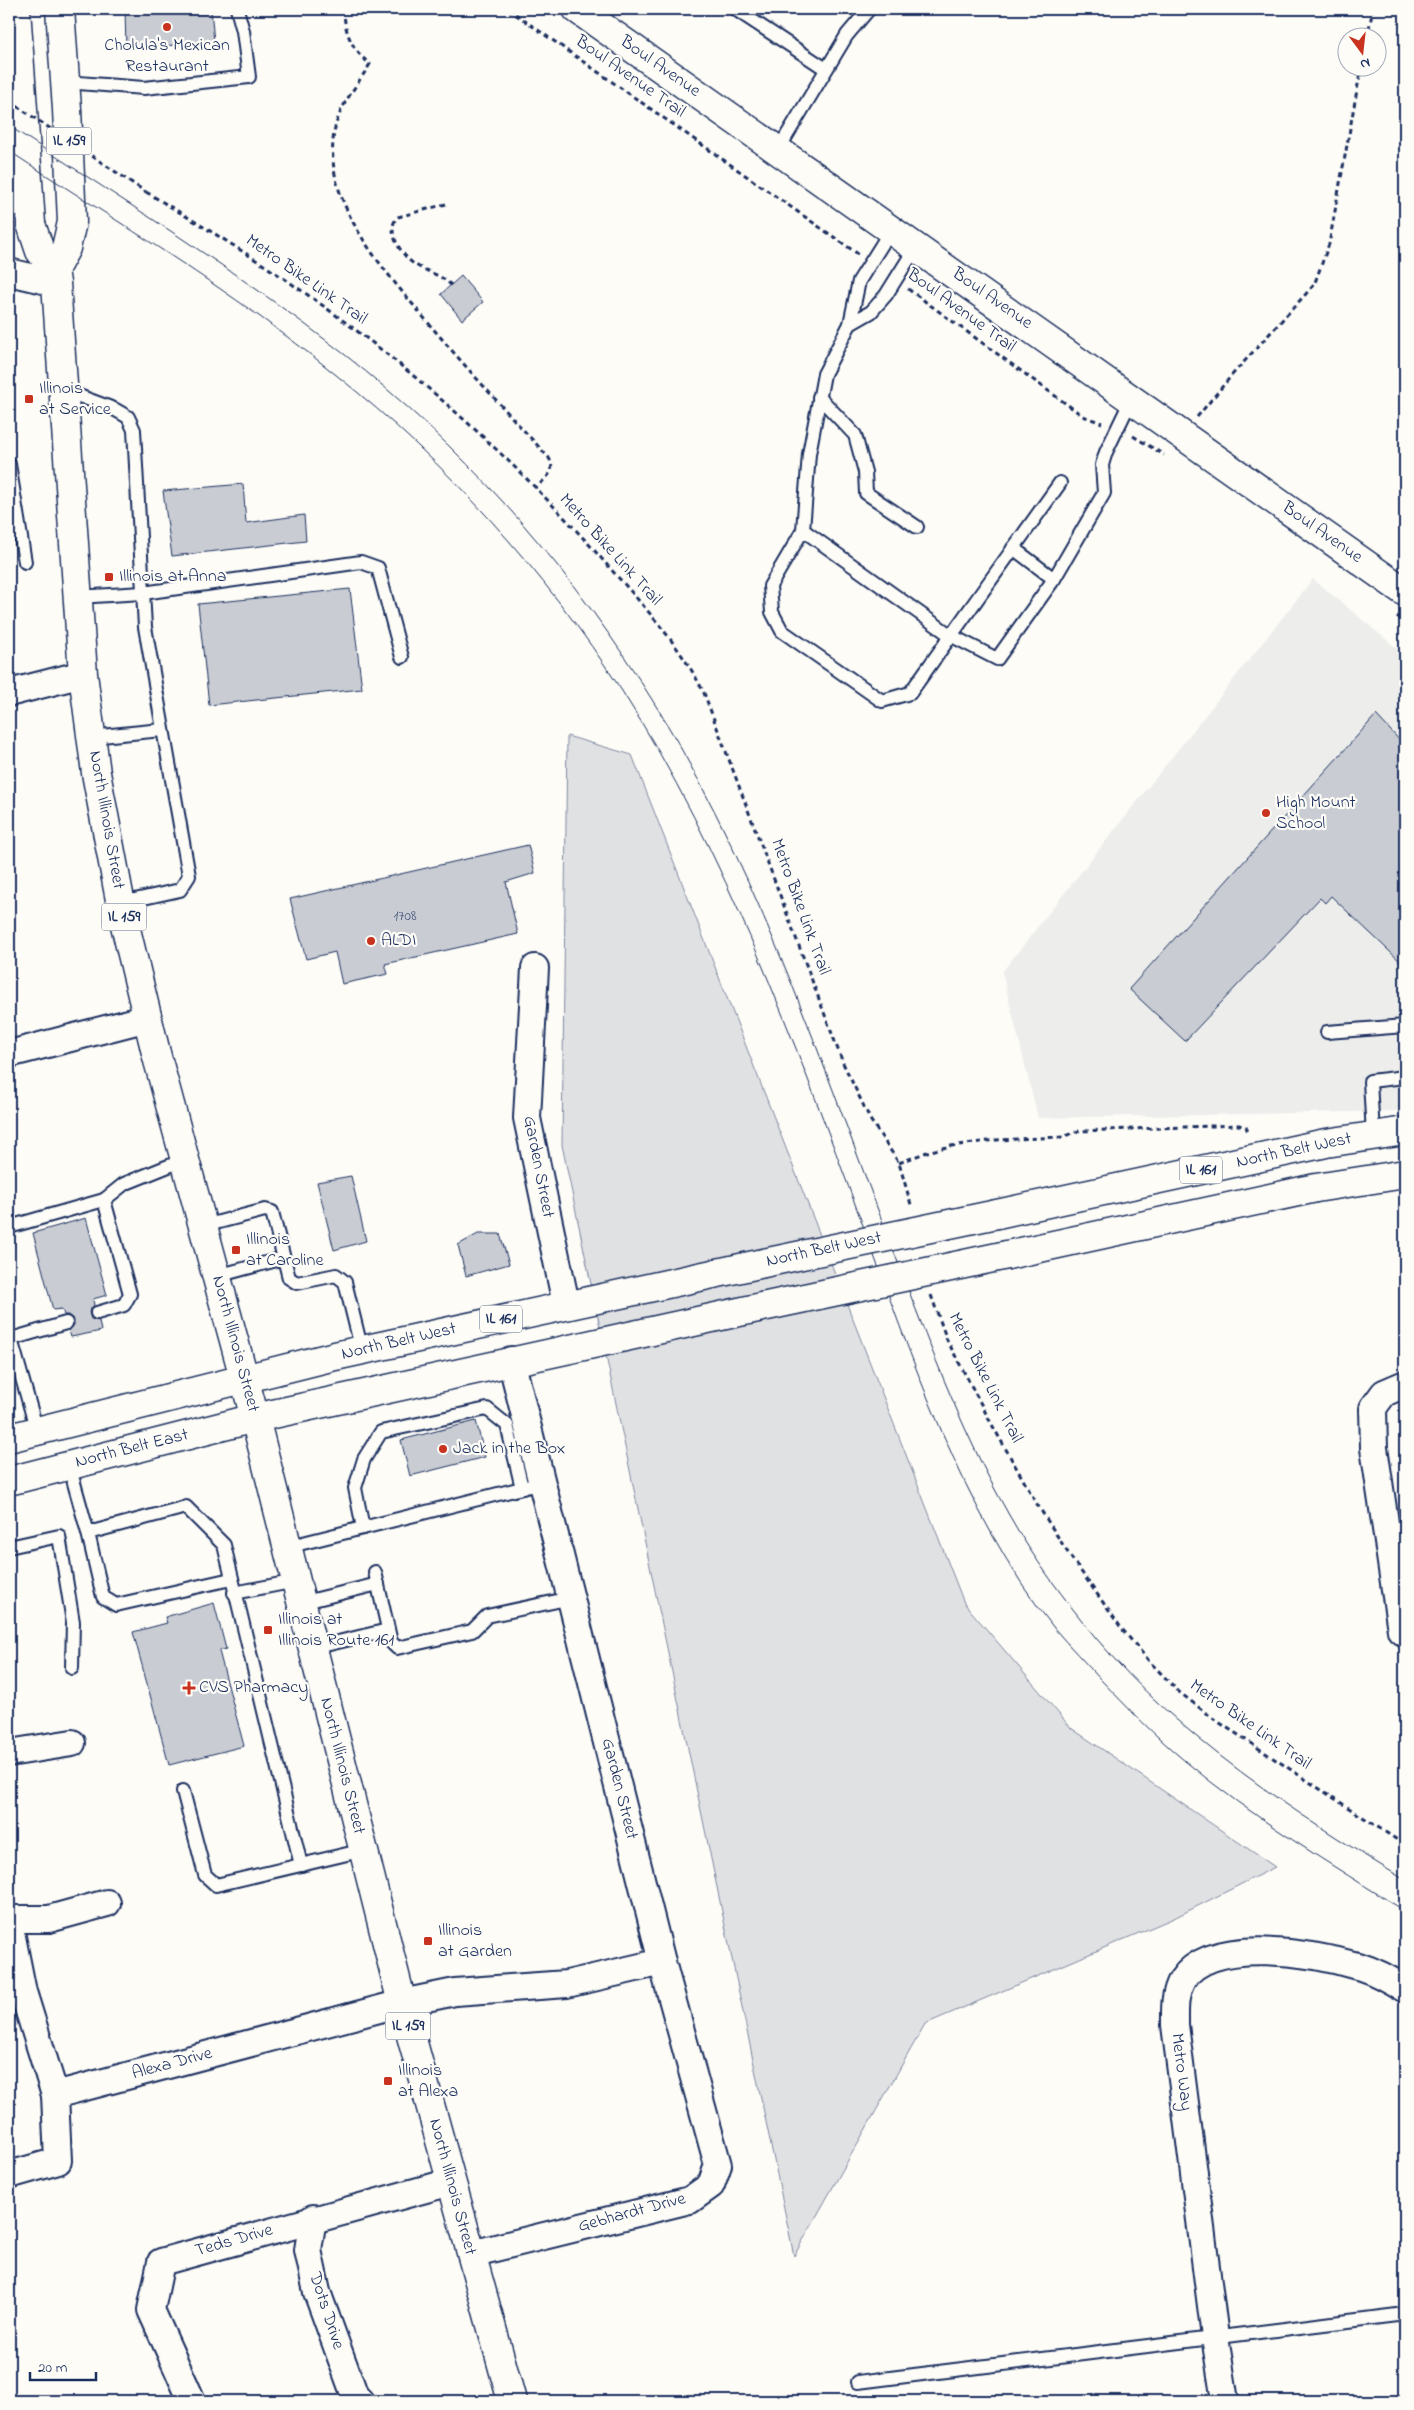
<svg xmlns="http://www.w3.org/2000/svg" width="1414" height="2410" viewBox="0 0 1414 2410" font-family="'Indie Flower',sans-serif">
<rect width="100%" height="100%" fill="#fdfcf7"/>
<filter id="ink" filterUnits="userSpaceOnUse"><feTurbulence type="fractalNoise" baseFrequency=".02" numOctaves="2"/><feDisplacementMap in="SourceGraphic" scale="10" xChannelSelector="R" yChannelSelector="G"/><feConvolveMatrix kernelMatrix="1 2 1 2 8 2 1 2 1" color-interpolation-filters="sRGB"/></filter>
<g filter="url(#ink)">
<polygon fill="#edeeec" points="1313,579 1405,655 1405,1111 1038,1118 1002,972"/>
<polygon fill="#e0e1e3" stroke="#7e88a0" points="567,736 632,755 964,1603 1071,1728 1275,1867 1174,1918 925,2024 794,2256 562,1145"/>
<g fill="#c9ccd3" stroke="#1b2f5e">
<polygon points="139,9 211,9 214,42 126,49 125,10"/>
<polygon points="461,276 483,302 462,320 441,294"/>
<polygon points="243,484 246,523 304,515 306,541 172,556 163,491"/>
<polygon points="350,589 362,689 209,705 198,604"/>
<polygon points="1376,715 1405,746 1405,966 1331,896 1325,903 1320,898 1185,1041 1129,989"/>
<polygon points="528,845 535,873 506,882 518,934 385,964 388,974 342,984 335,952 306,959 290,899"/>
<polygon points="351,1176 366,1241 334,1250 317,1182"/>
<polygon points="86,1218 107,1295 93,1299 94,1305 89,1312 91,1319 99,1321 101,1331 71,1337 69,1331 74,1325 74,1320 68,1315 64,1315 62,1309 53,1310 33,1233"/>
<polygon points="478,1234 500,1234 509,1264 466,1276 458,1245"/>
<polygon points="476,1421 485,1457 410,1476 401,1440"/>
<polygon points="214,1603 226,1649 219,1651 244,1746 169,1765 133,1632 167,1623 165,1617"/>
</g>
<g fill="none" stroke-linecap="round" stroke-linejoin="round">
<g stroke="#1b2f5e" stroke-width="16">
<g id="service">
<polyline points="735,9 826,69"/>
<polyline points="65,82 144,88 249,77 243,31 237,9"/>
<polyline points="778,150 847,35 869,9"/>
<polyline points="891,230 859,281 850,324 871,312 886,295 916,247"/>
<polyline points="850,324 824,374 809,454 803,530 770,586 772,612 782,631 882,701 910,693 1060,483"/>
<polyline points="63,390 114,409 128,417 134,430 145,627 189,876 180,890 121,903"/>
<polyline points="819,397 855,435 865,472 866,493 917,527"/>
<polyline points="9,464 25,562"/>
<polyline points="803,530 950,635 997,659 1054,579 1104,493 1102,465 1106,452 1132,398"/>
<polyline points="1013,548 1054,579"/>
<polyline points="77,597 143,593 361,562 378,568 402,657"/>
<polyline points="91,737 162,730"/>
<polyline points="1327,1032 1405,1026"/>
<polyline points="1373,1135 1370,1081 1405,1077"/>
<polyline points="204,1226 265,1210 272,1212 289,1278 297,1283 336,1275 345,1282 362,1351"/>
<polyline points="9,1227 104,1200"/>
<polyline points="217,1276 284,1258"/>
<polyline points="97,1313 124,1305 130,1294 104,1200 124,1184 186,1159"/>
<polyline points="37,1431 11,1339 66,1323"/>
<polyline points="69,1465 88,1533"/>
<polyline points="363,1528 355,1488 364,1459 381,1432 487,1409 507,1425 522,1488"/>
<polyline points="9,1547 59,1536 73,1622 72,1668"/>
<polyline points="287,1547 530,1486"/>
<polyline points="375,1572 391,1642 397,1648 472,1631 487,1616 571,1598"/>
<polyline points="231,1579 116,1605 103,1597 88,1533 186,1507 224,1545 301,1865"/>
<polyline points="234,1593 296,1581"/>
<polyline points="301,1603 378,1584"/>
<polyline points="313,1648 388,1630"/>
<polyline points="183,1791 205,1875 216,1885 364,1850"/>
<polyline points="858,2382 1405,2314"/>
</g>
</g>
<g stroke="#1b2f5e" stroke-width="30">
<g id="minor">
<polyline points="9,272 56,283"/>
<polyline points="9,693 83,674"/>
<polyline points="535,968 527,1118 566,1304"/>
<polyline points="9,1054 148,1018"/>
<polyline points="1405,1384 1384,1393 1373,1408 1374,1448 1401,1630 1405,1633"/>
<polyline points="9,1753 72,1743"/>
<polyline points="9,1919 49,1919 107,1903"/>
<polyline points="9,1922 23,1992 55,2095"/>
<polyline points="9,2175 58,2161 55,2095 402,2003 455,1992 567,1984 662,1962"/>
<polyline points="313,2218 308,2250 317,2292 355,2396 360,2401"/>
<polyline points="471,2254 690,2200 711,2185 718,2165 662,1962 511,1360"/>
<polyline points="192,2401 151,2310 161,2262 451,2182"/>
<path d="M1225 2401 1215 2337 1175 2025C1175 2009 1174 1994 1182 1980 1212 1934 1317 1954 1361 1967 1377 1972 1391 1980 1405 1989"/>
</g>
</g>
<g stroke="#1b2f5e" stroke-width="31">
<polyline id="tertiary" points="577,9 1405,592"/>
</g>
<g stroke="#1b2f5e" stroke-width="31">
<g id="primary">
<polyline points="16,9 31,224 40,251 54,270 56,283 83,674 96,773 124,921 156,1053 255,1418 402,2003 512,2401"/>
<polyline points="54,270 66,248 72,222 67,109 60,9"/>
<polyline points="997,1214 1326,1143 1405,1131"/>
<polyline points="1007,1255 1316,1188 1405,1174"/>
<polyline points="9,1438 335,1356 759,1264"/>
<polyline points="9,1481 255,1418 762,1307"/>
</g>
</g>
<g stroke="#1b2f5e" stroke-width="3" stroke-dasharray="5 4" stroke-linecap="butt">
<path d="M344 9C344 32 352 50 370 64 355 89 335 110 333 141 327 211 389 275 430 325 468 370 509 414 549 458 557 472 545 479 535 488"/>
<polyline points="508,9 858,254"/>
<polyline points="1367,38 1373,9"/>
<path d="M146 192C206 228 265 264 322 305 426 380 524 469 608 566 643 605 681 646 704 693L843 1063 871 1121 899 1163 912 1208"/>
<path d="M446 204 398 217C384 229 402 256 414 264 426 272 440 274 451 285"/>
<polyline points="908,289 1083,416 1102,423"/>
<polyline points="1197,417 1232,375 1314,285 1329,244 1361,68"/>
<polyline points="1133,436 1164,455"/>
<polyline points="1397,616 1405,622"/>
<polyline points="899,1163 927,1152 951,1146 996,1140 1062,1137 1079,1131 1239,1125 1246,1127 1249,1134"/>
<polyline points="931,1295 947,1340 991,1423 1037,1504 1070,1556 1122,1629 1149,1661 1179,1692 1214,1719 1405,1845"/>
</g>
<use href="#service" stroke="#fdfcf7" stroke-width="12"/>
<use href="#minor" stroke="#fdfcf7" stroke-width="26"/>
<use href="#tertiary" stroke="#fdfcf7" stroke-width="28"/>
<use href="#primary" stroke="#fdfcf7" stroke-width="28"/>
<g stroke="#1b2f5e" stroke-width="1">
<path d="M9 126C122 200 238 271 344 354 460 445 560 556 639 679 751 851 816 1048 889 1239 925 1333 959 1427 1009 1515 1033 1558 1065 1600 1096 1638 1181 1739 1293 1812 1405 1880"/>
<path d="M9 151C119 223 233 291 335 374 447 463 544 571 622 691 726 853 794 1041 861 1220 912 1358 962 1512 1054 1628 1069 1646 1086 1663 1101 1680 1128 1708 1155 1736 1185 1761 1253 1818 1330 1864 1405 1911"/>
</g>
<g stroke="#1b2f5e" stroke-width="31" stroke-linecap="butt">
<g id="primary-bridge">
<polyline points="759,1264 997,1214"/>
<polyline points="762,1307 1007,1255"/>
</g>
</g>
<polyline stroke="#1b2f5e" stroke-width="3" stroke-dasharray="5 4" stroke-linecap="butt" points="9,101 146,192"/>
<use href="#primary-bridge" stroke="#fdfcf7" stroke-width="28"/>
</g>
</g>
<g fill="#c8321e" stroke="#fdfcf7" stroke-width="2">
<circle cx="167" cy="27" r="5"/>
<rect x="24" y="394" width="10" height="10" rx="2.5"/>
<rect x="104" y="572" width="10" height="10" rx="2.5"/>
<circle cx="1266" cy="813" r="5"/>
<circle cx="371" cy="941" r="5"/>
<rect x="231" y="1245" width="10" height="10" rx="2.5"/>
<circle cx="443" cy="1449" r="5"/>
<rect x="263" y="1625" width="10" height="10" rx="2.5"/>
<path d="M186.5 1680.5h5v5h5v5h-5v5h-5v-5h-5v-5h5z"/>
<rect x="423" y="1936" width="10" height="10" rx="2.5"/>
<rect x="383" y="2076" width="10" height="10" rx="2.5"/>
</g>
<g text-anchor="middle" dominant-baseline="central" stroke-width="4.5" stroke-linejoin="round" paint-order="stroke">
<g font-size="15" fill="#46567b">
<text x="405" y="916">1708</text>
</g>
<g fill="#fdfcf7" stroke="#5f6c8c" stroke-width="1">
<rect x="46.5" y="127.5" width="45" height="27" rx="4"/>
<rect x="101.5" y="903.5" width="45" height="27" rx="4"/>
<rect x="1180" y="1156.5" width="42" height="27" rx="4"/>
<rect x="480" y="1305.5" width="42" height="27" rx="4"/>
<rect x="385.5" y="2012.5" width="45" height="27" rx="4"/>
</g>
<g font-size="16" font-weight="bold" fill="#1b2f5e">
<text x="69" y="141">IL 159</text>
<text x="124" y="917">IL 159</text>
<text x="1201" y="1170">IL 161</text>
<text x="501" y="1319">IL 161</text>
<text x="408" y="2026">IL 159</text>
</g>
<g font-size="18" fill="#1b2f5e" stroke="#fdfcf7" text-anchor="start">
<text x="167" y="46" text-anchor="middle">Cholula's Mexican<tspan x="167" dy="21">Restaurant</tspan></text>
<text x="39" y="389">Illinois<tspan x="39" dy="21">at Service</tspan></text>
<text x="119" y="577">Illinois at Anna</text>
<text x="1276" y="803">High Mount<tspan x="1276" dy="21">School</tspan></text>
<text x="381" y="941">ALDI</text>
<text x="246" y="1240">Illinois<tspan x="246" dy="21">at Caroline</tspan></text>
<text x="453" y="1449">Jack in the Box</text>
<text x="278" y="1620">Illinois at<tspan x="278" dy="21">Illinois Route 161</tspan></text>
<text x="199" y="1688">CVS Pharmacy</text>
<text x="438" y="1931">Illinois<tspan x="438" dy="21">at Garden</tspan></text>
<text x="398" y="2071">Illinois<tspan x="398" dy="21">at Alexa</tspan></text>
</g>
<g font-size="18" fill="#1b2f5e" stroke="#fdfcf7">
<text transform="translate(660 67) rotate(35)">Boul Avenue</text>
<text transform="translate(630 77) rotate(35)">Boul Avenue Trail</text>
<text transform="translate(306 280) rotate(35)">Metro Bike Link Trail</text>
<text transform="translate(992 299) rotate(35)">Boul Avenue</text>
<text transform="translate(961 311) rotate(36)">Boul Avenue Trail</text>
<text transform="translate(1322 533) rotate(35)">Boul Avenue</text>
<text transform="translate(610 550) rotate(48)">Metro Bike Link Trail</text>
<text transform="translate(106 820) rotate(80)">North Illinois Street</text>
<text transform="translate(800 907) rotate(70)">Metro Bike Link Trail</text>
<text transform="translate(1294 1151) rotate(-12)">North Belt West</text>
<text transform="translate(538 1167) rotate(79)">Garden Street</text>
<text transform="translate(824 1250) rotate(-12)">North Belt West</text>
<text transform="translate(399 1342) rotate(-13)">North Belt West</text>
<text transform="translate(235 1344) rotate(75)">North Illinois Street</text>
<text transform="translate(985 1378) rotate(63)">Metro Bike Link Trail</text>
<text transform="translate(132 1449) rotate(-14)">North Belt East</text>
<text transform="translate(1250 1725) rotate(35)">Metro Bike Link Trail</text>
<text transform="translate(342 1766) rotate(76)">North Illinois Street</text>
<text transform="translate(619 1789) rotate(76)">Garden Street</text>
<text transform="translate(172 2064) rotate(-15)">Alexa Drive</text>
<text transform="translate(1181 2072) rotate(83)">Metro Way</text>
<text transform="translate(452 2187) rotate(75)">North Illinois Street</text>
<text transform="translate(632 2213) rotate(-15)">Gebhardt Drive</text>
<text transform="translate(234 2241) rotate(-16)">Teds Drive</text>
<text transform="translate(326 2311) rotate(72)">Dots Drive</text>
</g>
</g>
<rect width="1414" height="2410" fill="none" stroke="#fdfcf7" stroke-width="30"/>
<rect x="15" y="15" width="1384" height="2380" fill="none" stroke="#1b2f5e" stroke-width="2" filter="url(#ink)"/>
<g transform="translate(1362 52) rotate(165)"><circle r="24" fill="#fdfcf7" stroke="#a3aaba"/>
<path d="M0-4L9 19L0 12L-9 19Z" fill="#c8321e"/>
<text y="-8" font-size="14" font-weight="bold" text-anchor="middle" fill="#1b2f5e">N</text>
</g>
<path d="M30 2372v8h66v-8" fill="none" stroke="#1b2f5e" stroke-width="2.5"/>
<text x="38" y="2372" font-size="15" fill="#1b2f5e" stroke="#fdfcf7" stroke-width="4" paint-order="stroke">20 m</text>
</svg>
